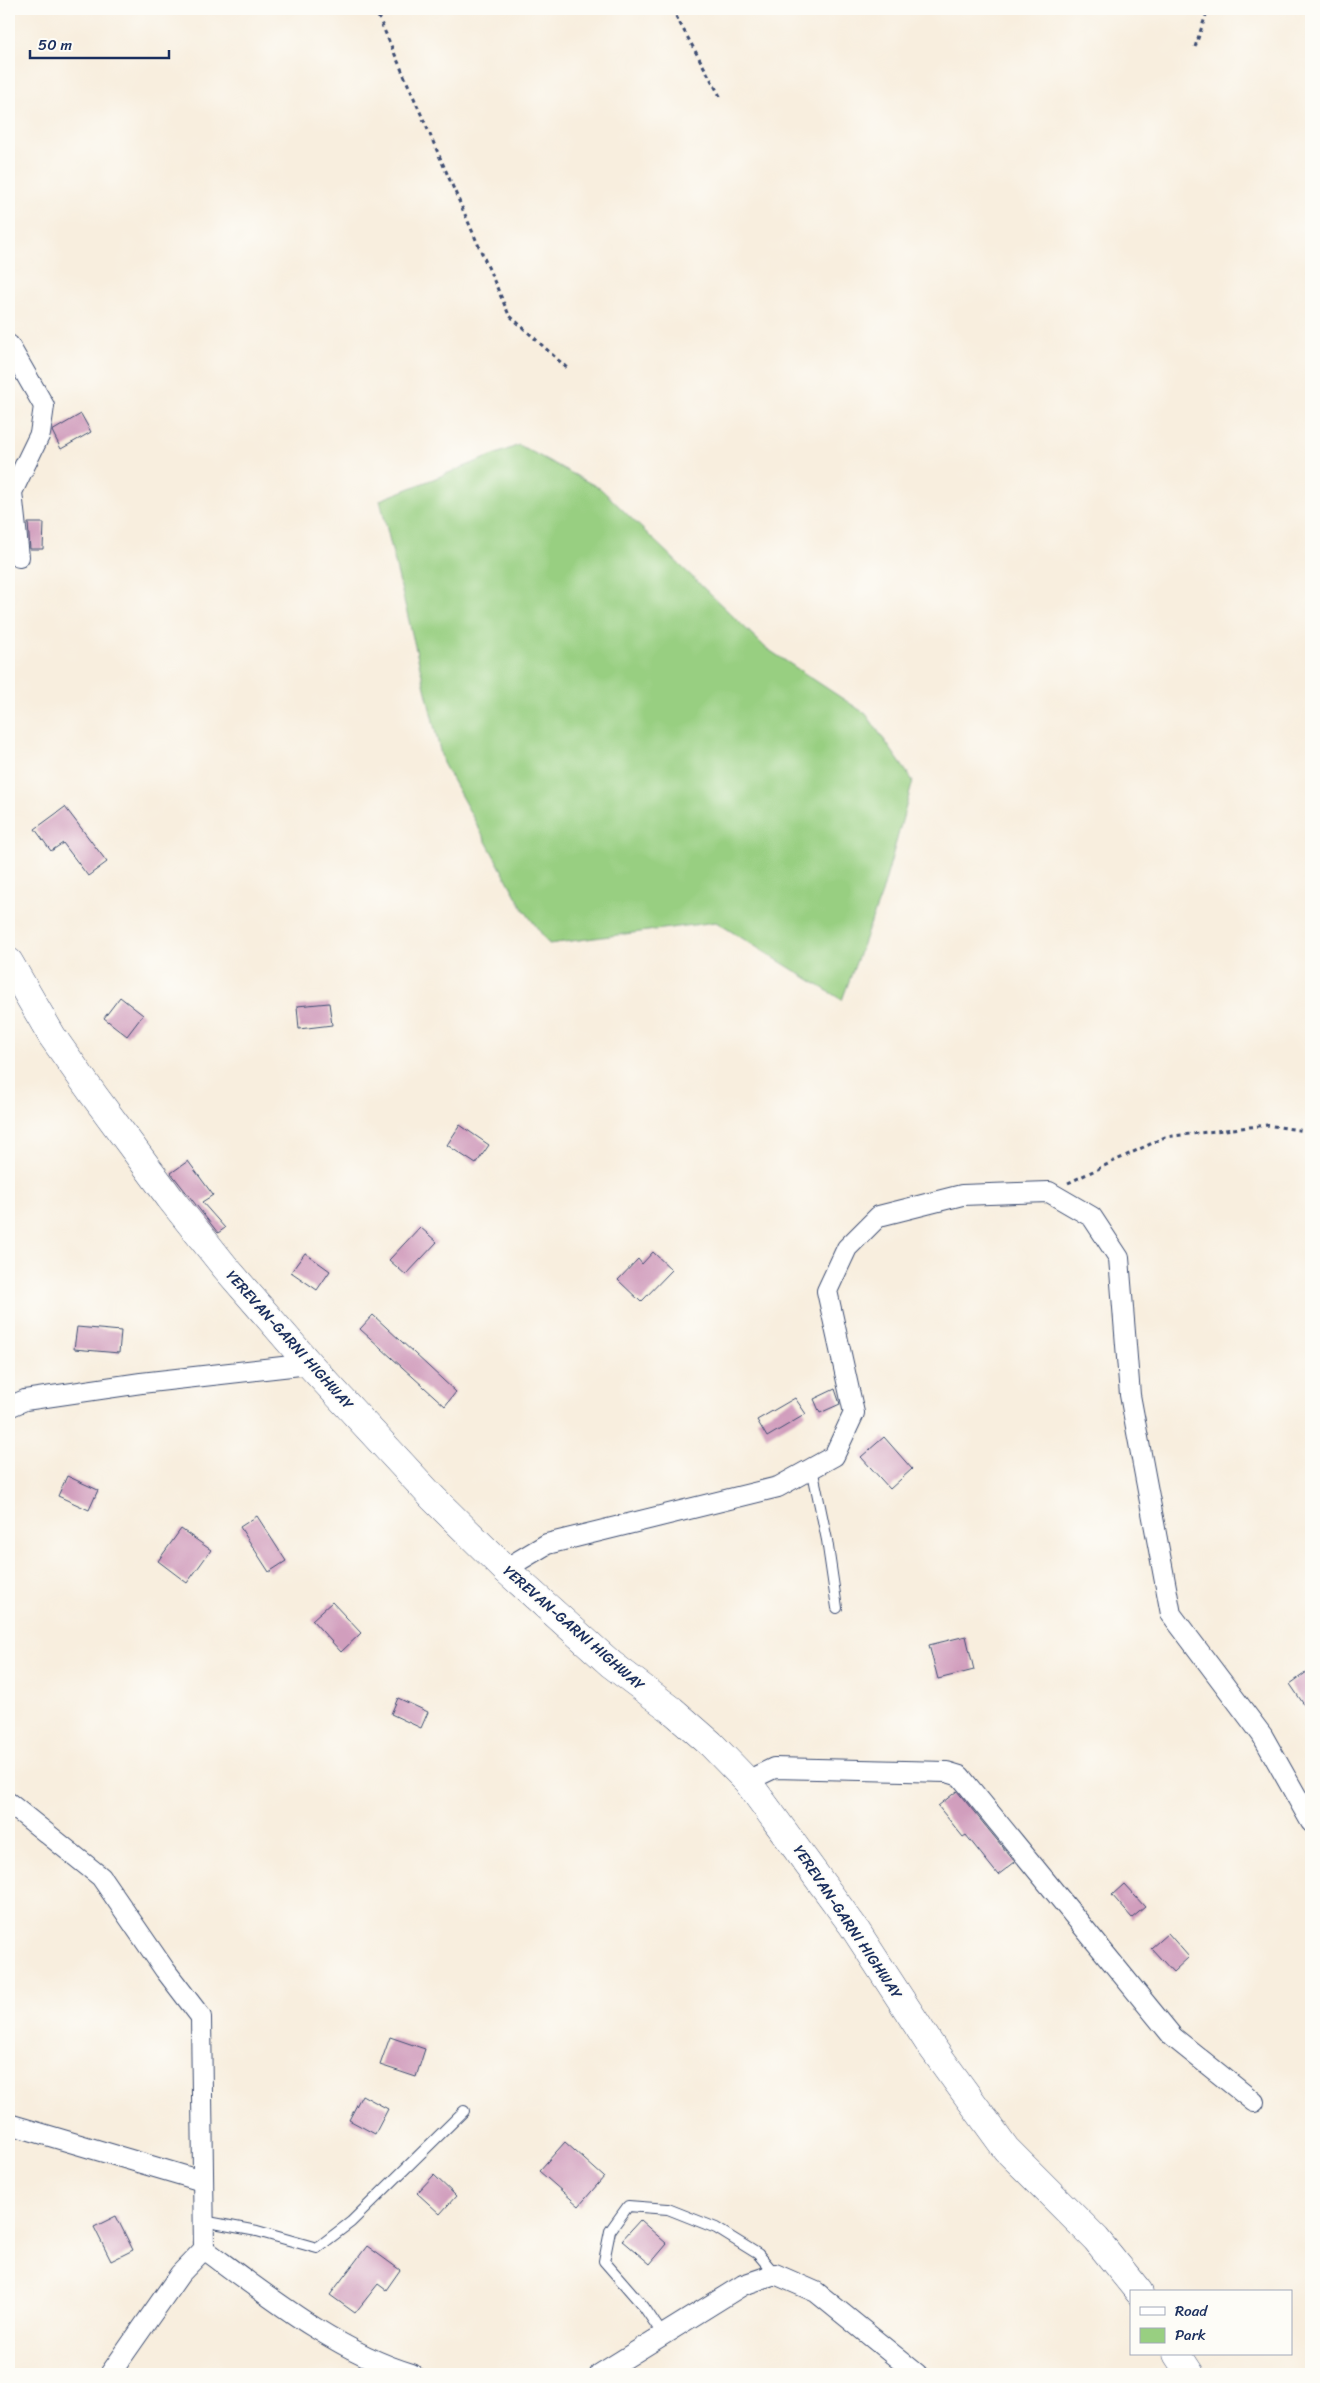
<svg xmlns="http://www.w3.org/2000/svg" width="1320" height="2383" viewBox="0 0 1320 2383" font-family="Sriracha,sans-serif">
<rect width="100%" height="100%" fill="#fdfcf7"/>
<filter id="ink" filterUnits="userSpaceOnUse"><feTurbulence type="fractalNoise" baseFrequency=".02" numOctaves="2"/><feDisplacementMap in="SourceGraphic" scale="10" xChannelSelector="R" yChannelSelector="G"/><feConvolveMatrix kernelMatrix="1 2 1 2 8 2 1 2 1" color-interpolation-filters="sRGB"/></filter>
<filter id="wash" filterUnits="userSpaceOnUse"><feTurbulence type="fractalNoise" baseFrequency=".0096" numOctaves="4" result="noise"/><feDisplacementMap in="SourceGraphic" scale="20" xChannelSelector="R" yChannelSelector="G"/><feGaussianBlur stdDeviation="1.12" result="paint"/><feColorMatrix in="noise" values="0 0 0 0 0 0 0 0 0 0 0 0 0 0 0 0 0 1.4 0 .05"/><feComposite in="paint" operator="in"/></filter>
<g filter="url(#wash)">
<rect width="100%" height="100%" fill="#f8eede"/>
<polygon fill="#98cf81" stroke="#5a7f70" points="519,445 601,489 766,648 866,714 913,781 882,893 842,1000 716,922 549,944 522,907 443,763 380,500"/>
<g id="blocks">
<g fill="#d19ebd">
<polygon points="81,414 91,432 61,449 52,431"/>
<polygon points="28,523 44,523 43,549 30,549"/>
<polygon points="65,807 107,862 88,876 63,843 51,851 35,829"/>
<polygon points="120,997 143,1015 127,1036 104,1018"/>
<polygon points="329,1003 332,1025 299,1029 297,1006"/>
<polygon points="460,1125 489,1145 476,1164 447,1145"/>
<polygon points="188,1161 213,1195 202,1202 225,1228 218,1233 171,1173"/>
<polygon points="420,1227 437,1242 406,1275 389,1260"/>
<polygon points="653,1252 672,1270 641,1302 618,1280 638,1259 642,1264"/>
<polygon points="305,1253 330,1271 317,1290 291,1272"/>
<polygon points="373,1315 456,1392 445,1406 360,1329"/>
<polygon points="77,1327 121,1331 119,1353 74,1349"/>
<polygon points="835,1389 840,1404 820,1413 814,1399"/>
<polygon points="795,1398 806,1414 767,1437 757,1420"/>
<polygon points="884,1437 912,1469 890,1489 861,1457"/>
<polygon points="67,1476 98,1490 89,1510 58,1496"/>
<polygon points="257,1516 286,1561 269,1572 240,1527"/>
<polygon points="181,1529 211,1550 187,1583 158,1561"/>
<polygon points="332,1602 361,1633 341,1652 312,1620"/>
<polygon points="966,1636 974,1670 938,1679 929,1645"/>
<polygon points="1311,1669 1311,1715 1290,1684"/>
<polygon points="398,1698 428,1712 421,1728 391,1714"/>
<polygon points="957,1791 1015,1862 998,1875 966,1835 963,1837 938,1806"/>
<polygon points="1124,1884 1145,1907 1132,1918 1112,1895"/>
<polygon points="1168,1933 1189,1957 1173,1972 1151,1948"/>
<polygon points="390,2037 425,2049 416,2077 380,2065"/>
<polygon points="362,2095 388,2109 375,2134 349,2120"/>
<polygon points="565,2142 604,2177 579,2206 539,2171"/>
<polygon points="434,2175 456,2196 440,2214 417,2193"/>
<polygon points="116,2216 133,2250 111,2261 94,2227"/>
<polygon points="640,2220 667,2244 650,2264 622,2240"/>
<polygon points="367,2246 400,2270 386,2290 378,2284 355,2313 330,2295"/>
</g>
</g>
</g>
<g filter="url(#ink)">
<use href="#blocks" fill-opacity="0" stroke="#3c4c71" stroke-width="1"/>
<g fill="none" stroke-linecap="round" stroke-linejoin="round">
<g stroke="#3c4c71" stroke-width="12">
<g id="service">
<polyline points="812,1468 827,1540 837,1608"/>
<polyline points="203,2221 257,2231 317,2248 351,2222 464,2111"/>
<polyline points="663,2335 644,2307 604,2261 610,2231 628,2206 668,2209 716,2228 758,2254 775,2274"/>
</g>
</g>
<g stroke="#3c4c71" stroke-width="22">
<g id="minor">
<polyline points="9,345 44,406 40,434 12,492 19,557"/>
<polyline points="9,1407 25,1400 141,1383 309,1364"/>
<polyline points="505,1569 547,1544 778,1487 834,1456 854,1413 827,1291 847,1248 879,1216 962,1195 1049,1192 1092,1217 1119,1258 1130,1395 1171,1614 1262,1735 1311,1822"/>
<polyline points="747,1781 774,1768 947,1772 960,1776 1173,2037 1254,2102"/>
<polyline points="9,1803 101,1877 165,1970 201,2017 204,2249"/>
<polyline points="9,2124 202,2181"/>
<path d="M110 2374 180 2274 204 2249C265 2294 339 2353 412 2374"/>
<polyline points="600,2374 743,2285 775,2274 816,2292 917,2374"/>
</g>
</g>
<g stroke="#3c4c71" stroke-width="29">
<g id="primary">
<polyline points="9,962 52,1036 93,1094 170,1198 225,1267 309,1364 433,1498 505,1569 611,1664 672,1710 711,1744 747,1781 853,1926 929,2043 1006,2149 1096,2239 1139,2292"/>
<polyline points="1177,2354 1190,2374"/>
</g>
</g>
<g stroke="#3c4c71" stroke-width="3" stroke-dasharray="4 4" stroke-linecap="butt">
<polyline points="375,9 509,315 567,368"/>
<polyline points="672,9 721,98"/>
<polyline points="1195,47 1208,9"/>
<polyline points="1068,1183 1165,1137 1267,1125 1311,1132"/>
</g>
<use href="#service" stroke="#fff" stroke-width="10"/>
<use href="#minor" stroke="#fff" stroke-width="20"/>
<use href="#primary" stroke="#fff" stroke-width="28"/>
</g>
</g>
<g text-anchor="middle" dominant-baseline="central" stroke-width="4" stroke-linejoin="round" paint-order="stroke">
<g font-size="15" fill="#1b2f5e" stroke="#fdfcf7">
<text transform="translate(290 1340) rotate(48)">YEREVAN-GARNI HIGHWAY</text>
<text transform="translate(574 1628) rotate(41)">YEREVAN-GARNI HIGHWAY</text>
<text transform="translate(848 1922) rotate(56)">YEREVAN-GARNI HIGHWAY</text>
</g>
</g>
<rect width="1320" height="2383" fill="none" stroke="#fdfcf7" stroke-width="30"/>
<rect x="1130" y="2290" width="162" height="65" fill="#fdfcf7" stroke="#a3aaba"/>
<rect x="1140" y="2307" width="25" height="8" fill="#ffffff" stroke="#a3aaba"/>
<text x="1175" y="2316" font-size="15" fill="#1b2f5e">Road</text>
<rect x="1140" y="2328" width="25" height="15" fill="#98cf81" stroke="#a3aaba"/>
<text x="1175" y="2340" font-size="15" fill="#1b2f5e">Park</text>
<path d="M30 50v8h139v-8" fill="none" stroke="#1b2f5e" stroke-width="2.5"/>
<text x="38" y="50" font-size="15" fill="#1b2f5e" stroke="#fdfcf7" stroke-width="4" paint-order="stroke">50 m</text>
</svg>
